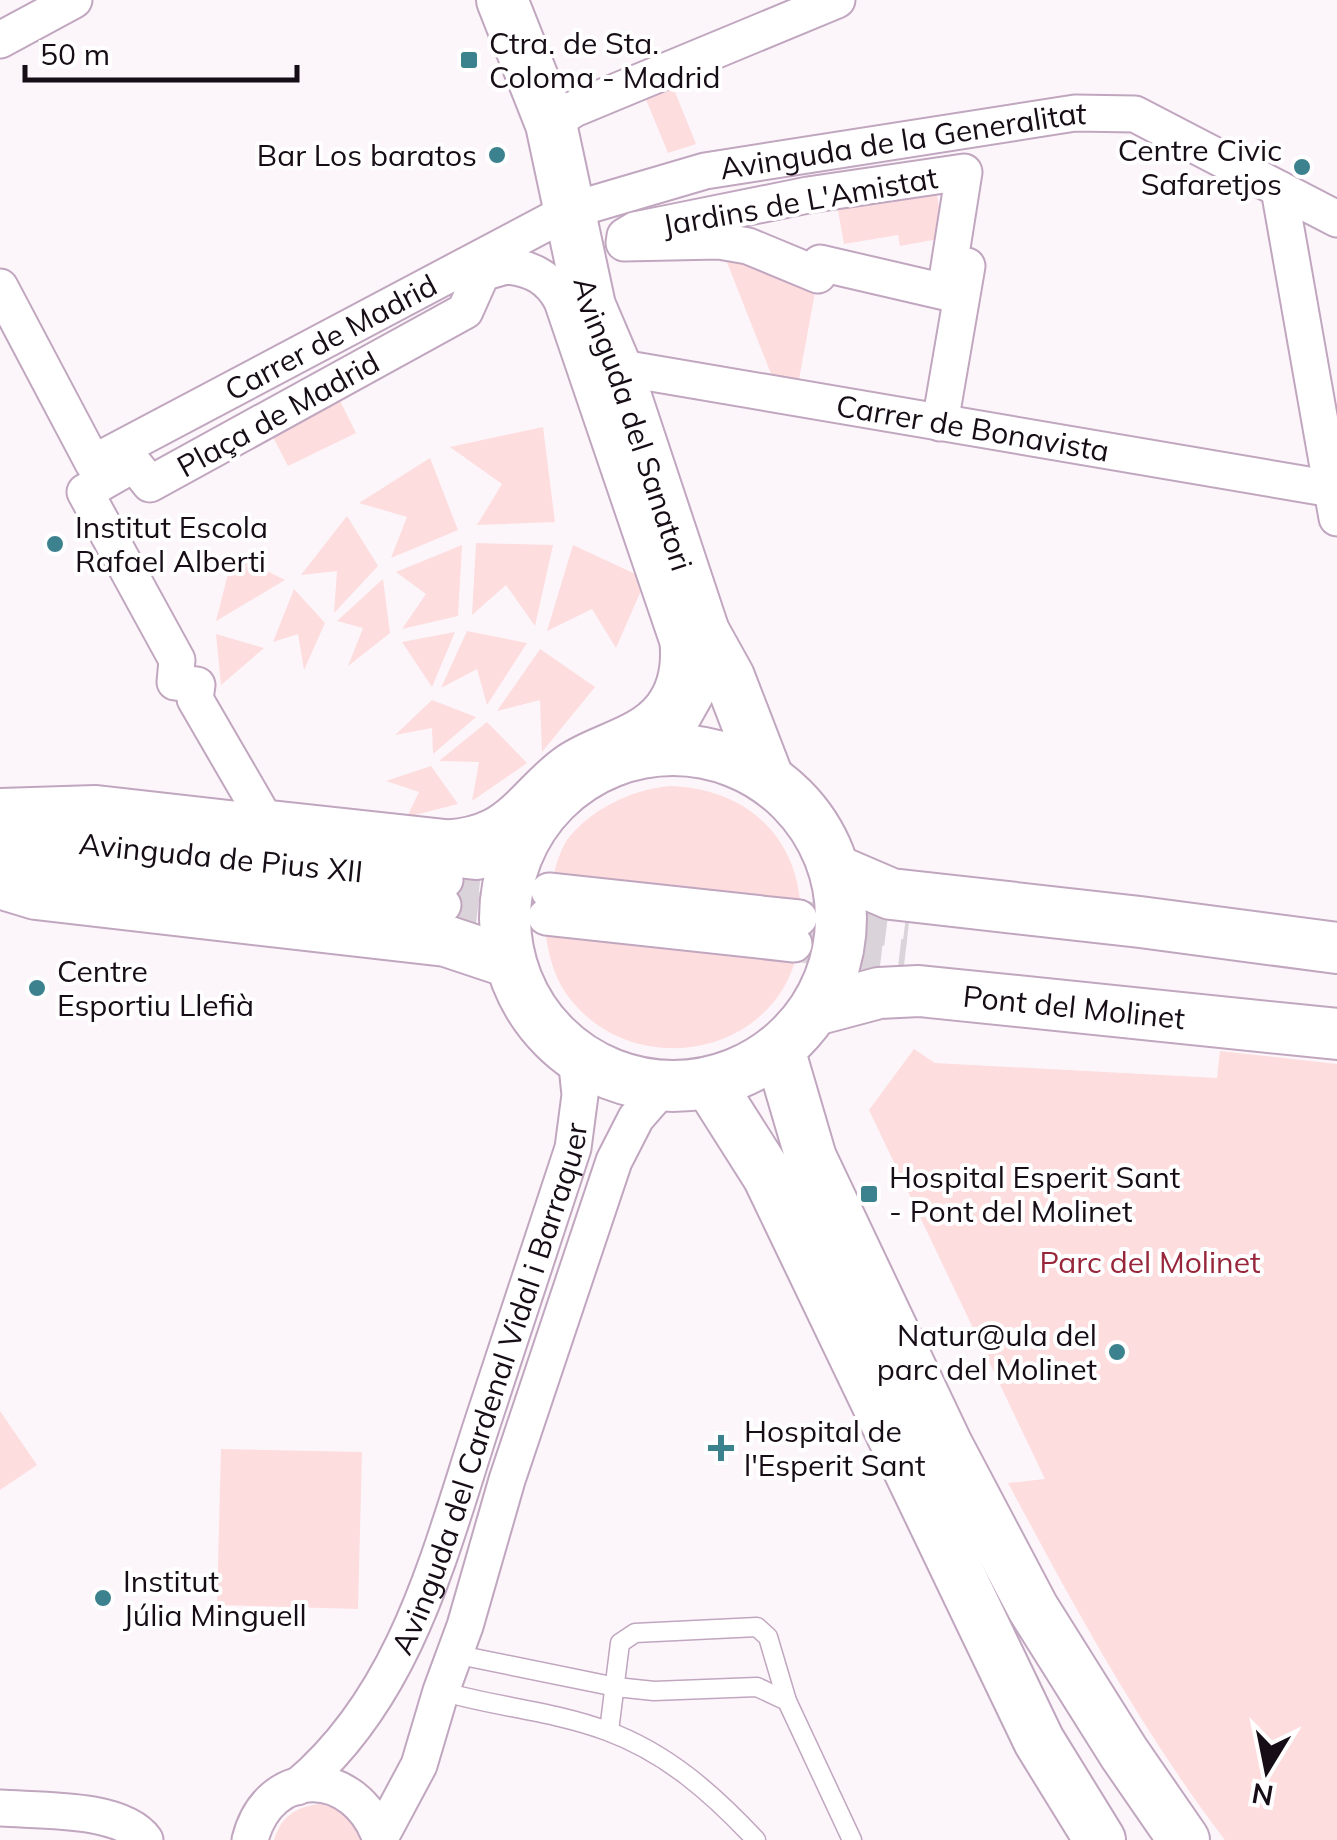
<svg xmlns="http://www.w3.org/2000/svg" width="1337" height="1840" viewBox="0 0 1337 1840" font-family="Mulish,sans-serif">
<rect width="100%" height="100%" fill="#fcf6fb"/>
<g fill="#fdddde">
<polygon points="673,87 696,144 668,153 645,97"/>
<polygon points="936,188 944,238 900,246 898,235 844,244 837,205"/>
<polygon points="719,242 818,276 798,385 773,379"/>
<polygon points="340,401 356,433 288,466 272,435"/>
<polygon points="543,427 555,522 477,525 502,484 450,447"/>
<polygon points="430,458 458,530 391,558 407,517 359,503"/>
<polygon points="347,516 378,566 334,613 337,571 301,575"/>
<polygon points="476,543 553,545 535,626 506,585 472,615"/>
<polygon points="462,545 458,616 402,629 426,594 396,572"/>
<polygon points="573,545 646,579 616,648 592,609 547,631"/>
<polygon points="233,554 285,580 216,621"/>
<polygon points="383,579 390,633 348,666 363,628 337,621"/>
<polygon points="294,589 325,623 304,670 298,634 273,642"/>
<polygon points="467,631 527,643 487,705 477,669 441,688"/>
<polygon points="455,632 432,687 402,642"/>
<polygon points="216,634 264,648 221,685"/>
<polygon points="540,649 595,687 542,752 540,700 497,711"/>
<polygon points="432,700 476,717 433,754 432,728 395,735"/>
<polygon points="487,722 527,763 472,801 479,762 439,761"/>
<polygon points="431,766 458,804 407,817 419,792 386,781"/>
<path d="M669 786C744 788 798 834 801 912L551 884C555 870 559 852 567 840 591 809 631 790 669 786Z"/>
<path d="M545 928 797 954C773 1056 636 1081 571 1000 554 979 548 954 545 928Z"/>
<path d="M914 1049 935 1063 1217 1078 1220 1051 1337 1064V1840H1225C1140 1729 1074 1606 1008 1483L1045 1479 869 1110Z"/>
<polygon points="0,1411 37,1465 0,1490"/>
<polygon points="221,1449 362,1452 358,1609 217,1605"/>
<path d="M319 1804C342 1808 353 1818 362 1840H274C281 1817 295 1807 319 1804Z"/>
</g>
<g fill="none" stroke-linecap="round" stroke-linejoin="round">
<g stroke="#dad3d9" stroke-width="35" stroke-dasharray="35 18" stroke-linecap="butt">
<polyline points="445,880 549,891"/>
<polyline points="443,905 546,917"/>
<polyline points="799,918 908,931"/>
<polyline points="794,944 905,957"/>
</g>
<g stroke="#c1a6bf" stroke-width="21">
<g id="lane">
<polyline points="454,1654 616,1687 654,1691 757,1687 787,1701 852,1840"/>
<path d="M441 1691C495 1707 554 1711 607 1731 667 1753 713 1794 756 1840"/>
<polyline points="609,1731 620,1643 635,1633 757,1627 768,1637 787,1701"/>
</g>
</g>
<g stroke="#c1a6bf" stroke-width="39">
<g id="street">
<polyline points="0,40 74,0"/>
<polyline points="551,124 574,109 837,0"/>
<polygon points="964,172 945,292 820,263 818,275 748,246 719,241 624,243 625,236 635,230 808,195"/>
<polyline points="1279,189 1337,518"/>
<path d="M506 266C532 268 550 278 562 301L678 642C680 665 677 688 662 707 639 736 599 741 569 761 540 780 522 811 492 827 478 834 463 837 448 838L264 818 195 699 197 685 175 682 177 660 85 492 134 464 150 484 465 311 482 273Z"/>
<path id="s1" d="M0 287 93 463 569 211 705 171 1075 113 1135 114 1337 219"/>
<path id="s2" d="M616 367 1332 489"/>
<polyline points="940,423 967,266"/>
<path id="s3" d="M0 835 445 880"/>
<polyline points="0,862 443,905"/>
<polyline points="549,891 799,918"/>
<polyline points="546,917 794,944"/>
<path id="s4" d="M297 1787C407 1695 440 1552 483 1421 513 1330 543 1239 573 1148L580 1095 576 1056"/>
<path d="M0 1808C39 1811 121 1807 145 1840"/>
<polyline points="380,1838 419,1765 441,1691 465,1626 507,1480 614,1161 636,1118 664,1086"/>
<path d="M250 1840C269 1764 356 1766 381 1840"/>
</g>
</g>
<g stroke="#c1a6bf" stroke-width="54">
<g id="secondary">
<path id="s5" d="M502 0 551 124 590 306 616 367 704 632 729 677 768 778"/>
<circle cx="673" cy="918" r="168"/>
<polyline points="656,750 697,677 704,632"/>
<polyline points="0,814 96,811 476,854 522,840"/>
<polyline points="835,870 891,894 1140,922 1337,948"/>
<polyline points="0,883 36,894 446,941 509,962"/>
<path id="s6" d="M815 1010 879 993 919 991 1337 1034"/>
<polyline points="779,1049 811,1158 947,1445 1033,1608 1124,1753 1184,1840"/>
<polyline points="709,1083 768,1176 1039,1741 1100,1840"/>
</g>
</g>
<use href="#lane" stroke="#fff" stroke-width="18"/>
<use href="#street" stroke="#fff" stroke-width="35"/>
<use href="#secondary" stroke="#fff" stroke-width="50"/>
</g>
<g fill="#3c828e" stroke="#fff" stroke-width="4">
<rect x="459" y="50" width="20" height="20" rx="5"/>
<circle cx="497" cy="155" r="10"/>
<circle cx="1302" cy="167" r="10"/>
<circle cx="55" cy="544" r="10"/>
<circle cx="37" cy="988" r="10"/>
<rect x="859" y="1184" width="20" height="20" rx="5"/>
<circle cx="1117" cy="1352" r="10"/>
<path d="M716 1433h10v10h10v10h-10v10h-10v-10h-10v-10h10z"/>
<circle cx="103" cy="1598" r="10"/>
</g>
<g text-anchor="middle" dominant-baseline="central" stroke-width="8" stroke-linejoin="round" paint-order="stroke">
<g font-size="30" fill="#170d16" stroke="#fff" text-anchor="start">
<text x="489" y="43">Ctra. de Sta.<tspan x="489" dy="34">Coloma - Madrid</tspan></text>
<text x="1282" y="150" text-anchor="end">Centre Civic<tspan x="1282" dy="34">Safaretjos</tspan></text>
<text x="477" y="155" text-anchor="end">Bar Los baratos</text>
<text x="75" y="527">Institut Escola<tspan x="75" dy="34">Rafael Alberti</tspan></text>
<text x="57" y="971">Centre<tspan x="57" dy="34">Esportiu Llefià</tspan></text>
<text x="889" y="1177">Hospital Esperit Sant<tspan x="889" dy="34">- Pont del Molinet</tspan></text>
<text x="1097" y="1335" text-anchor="end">Natur@ula del<tspan x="1097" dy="34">parc del Molinet</tspan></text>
<text x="744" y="1431">Hospital de<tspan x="744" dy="34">l'Esperit Sant</tspan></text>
<text x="123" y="1581">Institut<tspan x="123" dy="34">Júlia Minguell</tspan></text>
</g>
<g font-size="30" fill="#170d16" stroke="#fff">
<text stroke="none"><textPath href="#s1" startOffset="1080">Avinguda de la Generalitat</textPath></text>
<text transform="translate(800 201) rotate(-10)">Jardins de L'Amistat</text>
<text stroke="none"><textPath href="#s1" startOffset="468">Carrer de Madrid</textPath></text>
<text transform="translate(278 414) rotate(-29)">Plaça de Madrid</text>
<text stroke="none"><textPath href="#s5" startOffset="445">Avinguda del Sanatori</textPath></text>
<text stroke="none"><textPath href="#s2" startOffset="362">Carrer de Bonavista</textPath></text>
<text stroke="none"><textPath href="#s3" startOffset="222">Avinguda de Pius XII</textPath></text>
<text stroke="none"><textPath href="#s6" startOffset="262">Pont del Molinet</textPath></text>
<text stroke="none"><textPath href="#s4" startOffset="450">Avinguda del Cardenal Vidal i Barraquer</textPath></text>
</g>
<g font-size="30" fill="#97263a" stroke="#fff">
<text x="1150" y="1262">Parc del Molinet</text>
</g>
</g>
<g transform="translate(1267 1770) rotate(190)" stroke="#ffffff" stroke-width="8" paint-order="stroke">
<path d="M0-8L18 38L0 25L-18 38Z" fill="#170d16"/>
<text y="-15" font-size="28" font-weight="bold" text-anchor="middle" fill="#170d16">N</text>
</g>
<path d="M25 65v15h272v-15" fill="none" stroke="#170d16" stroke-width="5"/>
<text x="40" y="65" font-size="30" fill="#170d16" stroke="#ffffff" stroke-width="8" paint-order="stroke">50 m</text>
</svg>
